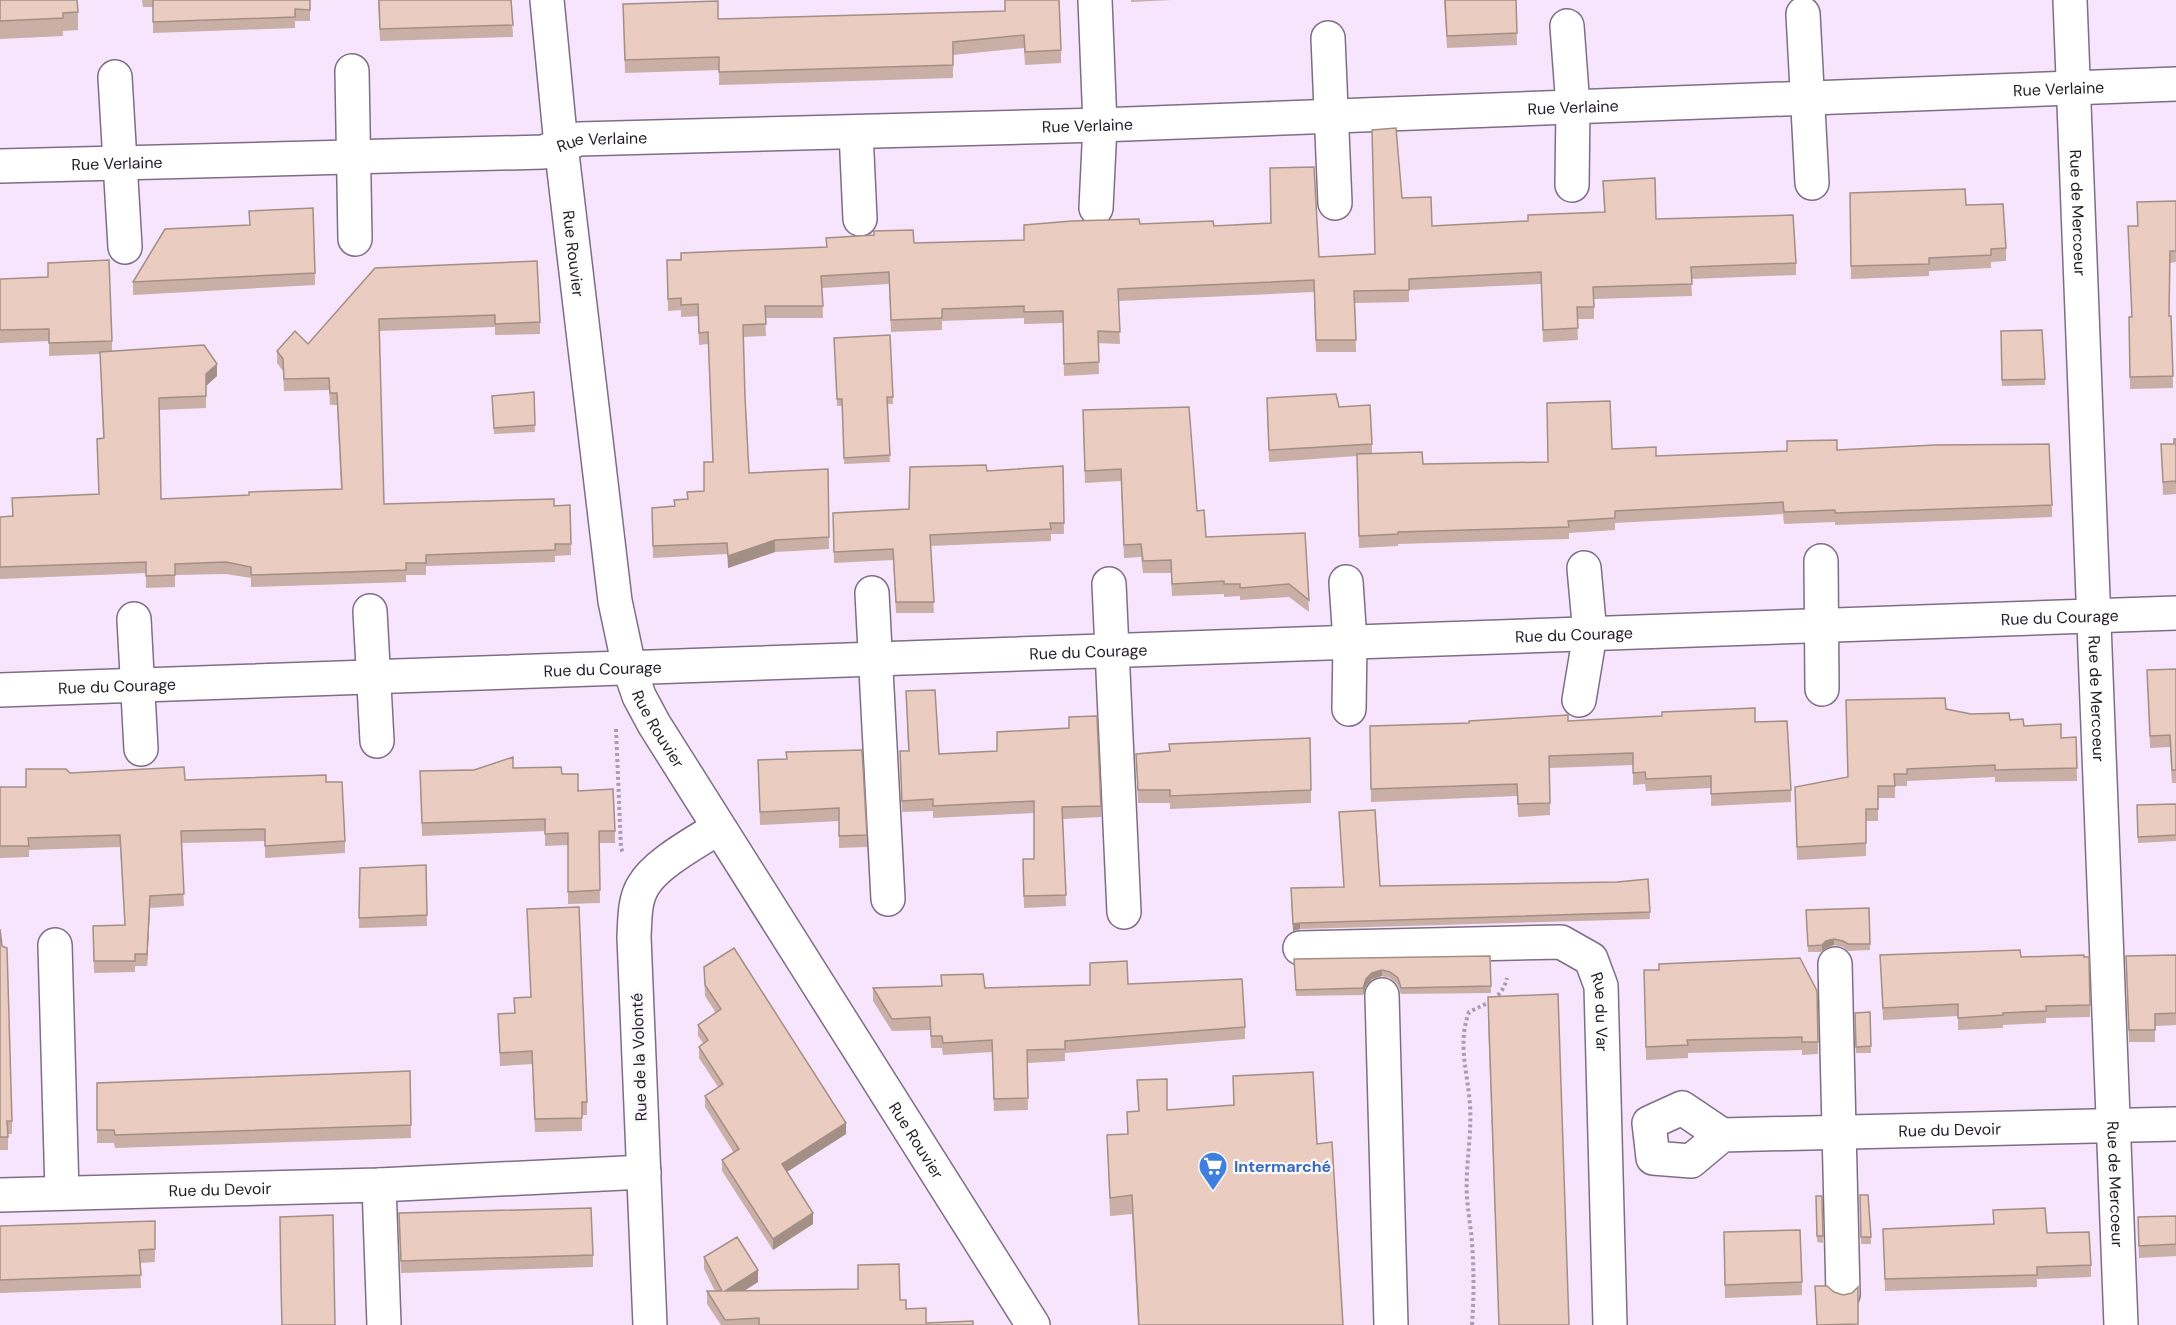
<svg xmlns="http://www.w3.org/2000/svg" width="2176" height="1325" viewBox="0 0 2176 1325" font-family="'DM Sans',sans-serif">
<rect width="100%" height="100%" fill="#f7e5fe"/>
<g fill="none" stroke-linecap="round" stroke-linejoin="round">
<g stroke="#7e6e84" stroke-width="36">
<g id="minor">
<path id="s1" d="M547 0 561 145 615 601 629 667 639 696 654 724 1033 1325"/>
<polyline points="1095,0 1100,125 1096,208"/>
<path id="s2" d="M2070 0 2121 1325"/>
<polyline points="1803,14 1812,183"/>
<polyline points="1567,26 1573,107 1572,185"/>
<polyline points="1328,38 1335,203"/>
<polyline points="352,71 355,239"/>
<polyline points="115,77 125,247"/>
<polyline points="856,132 860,219"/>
<path id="s3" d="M0 166 543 152 579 139 1100 125 2176 84"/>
<polyline points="1821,561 1822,689"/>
<polyline points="1346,582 1350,642 1349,709"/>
<polyline points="1109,584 1124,912"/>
<polyline points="872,593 888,899"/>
<polyline points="370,611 377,741"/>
<polyline points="134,619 141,749"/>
<path id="s4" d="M0 690 2176 613"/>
<polyline points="1579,700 1590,634 1584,568"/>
<polyline points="55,945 62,1192"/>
<path id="s5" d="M1300 948 1561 942 1591 959 1601 986 1610 1325"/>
<polyline points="1835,964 1843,1294"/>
<polyline points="1382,995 1391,1325"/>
<path id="s6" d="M1722 1135 1691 1161 1653 1158 1649 1123 1682 1108 1722 1135 2176 1124"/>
<polyline points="379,1185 384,1325"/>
<path id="s7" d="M0 1195 379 1185 644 1172"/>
<path d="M650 1325 634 937C635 920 634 901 643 886 656 863 697 842 718 828"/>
</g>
</g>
<g stroke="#aa9db0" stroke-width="4" stroke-dasharray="3 3" stroke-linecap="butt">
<polyline points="616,729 621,848 623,853"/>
<path d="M1472 1325C1474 1297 1474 1271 1472 1243 1471 1228 1468 1213 1467 1197 1465 1167 1472 1136 1470 1106 1468 1072 1457 1045 1469 1012 1487 1003 1502 999 1507 978"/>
</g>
<use href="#minor" stroke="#fff" stroke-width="33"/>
</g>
<g fill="#c9afa5">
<polygon points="0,0 78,12 78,30 63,31 63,36 0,39"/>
<polygon points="142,0 310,0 310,21 295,21 295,28 153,33 153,7 143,7"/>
<polygon points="378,0 511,0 513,37 380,41"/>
<polygon points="1131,0 1172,0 1131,2"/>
<polygon points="1444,0 1516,0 1517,45 1447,48"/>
<polygon points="623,4 718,19 1005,11 1061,50 1061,63 1025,65 1024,48 953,55 953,78 719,85 719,70 625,73"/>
<polygon points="1603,181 1656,219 1796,263 1796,275 1691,279 1692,296 1594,299 1594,319 1577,319 1578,340 1543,342 1541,284 1409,290 1409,302 1355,303 1356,352 1316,352 1314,292 1118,301 1120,344 1098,343 1099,374 1064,376 1063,323 1024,324 1024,318 942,321 942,330 891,332 889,284 822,288 823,318 765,318 766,336 743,337 745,397 749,473 828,469 829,549 775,552 728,568 727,554 653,558 652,508 675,506 687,499 687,492 704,491 713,462 708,344 699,345 698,316 681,317 681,310 668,311 667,260 826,247 826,238 914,243 1024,240 1140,224 1214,226 1319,257 1375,254 1402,198 1432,226 1528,221 1604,212"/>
<polygon points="1850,193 1966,205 2006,248 2006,261 1991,262 1991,268 1929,271 1929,276 1851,279"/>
<polygon points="2176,201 2176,262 2170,263 2169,316 2171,316 2173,388 2130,389 2129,317 2131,317 2138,226 2137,202"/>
<polygon points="249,211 315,273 315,285 133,295 133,282 250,225"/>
<polygon points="375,268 540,322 540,334 495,335 495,327 379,331 384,504 570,505 571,555 555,556 555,562 426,566 426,575 406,575 406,582 251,587 251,578 226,574 175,575 175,587 146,588 146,573 0,579 0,517 12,516 12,498 99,494 97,439 103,438 100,354 49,356 49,341 0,343 0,279 112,341 112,351 217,376 206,386 206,408 159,410 161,499 249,495 249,492 341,489 337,405 330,405 329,390 284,391 283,371 277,363 277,351 308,344"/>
<polygon points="2001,331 2045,379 2045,385 2002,386"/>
<polygon points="890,335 893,404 887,404 890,462 844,464 842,406 837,406 834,338"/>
<polygon points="534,392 535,432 494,434 492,402"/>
<polygon points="1339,407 1372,444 1372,454 1423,464 1548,462 1612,449 1656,456 1837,450 2052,505 2052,517 1835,525 1835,522 1784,524 1783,514 1615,523 1615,530 1569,533 1569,539 1398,544 1398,546 1359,548 1357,456 1269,462 1267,409"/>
<polygon points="1083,422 1197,511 1206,537 1305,533 1309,612 1289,597 1240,600 1240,596 1224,597 1224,594 1172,596 1171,573 1143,573 1141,557 1124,558 1121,481 1085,483"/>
<polygon points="2176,439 2176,496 2176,494 2163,495 2161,444 2174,444"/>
<polygon points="1063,466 1064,534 1051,534 1051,541 930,546 934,613 896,613 893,560 834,563 833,513 909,509 987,471"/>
<polygon points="2176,669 2176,783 2172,783 2170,747 2150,748 2147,670"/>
<polygon points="906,691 939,754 1101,806 1101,817 1063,819 1066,906 1024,908 1023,859 1034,859 1034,813 933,818 933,811 902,812 900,751 908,751"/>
<polygon points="1946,709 1971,714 2010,720 2024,726 2061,738 2076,737 2077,781 1995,782 1995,777 1907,781 1907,786 1895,786 1895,798 1878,798 1878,821 1866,821 1866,856 1797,860 1795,787 1848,777"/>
<polygon points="1568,721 1755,722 1791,790 1791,802 1711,806 1711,788 1646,791 1645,784 1633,785 1633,765 1550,768 1550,815 1518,817 1517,796 1371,802 1370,726"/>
<polygon points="1169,744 1311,790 1311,803 1170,809 1170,803 1138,803 1136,754 1169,751"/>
<polygon points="786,759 867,835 867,847 839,848 839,821 760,825 758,760"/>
<polygon points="513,768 562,774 615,831 615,843 599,843 600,903 568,904 568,845 545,846 545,831 422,836 420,771"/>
<polygon points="70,773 185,780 326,782 345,841 345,853 265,858 265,841 181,843 184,906 150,908 147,966 135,966 135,972 94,973 93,926 125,925 120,847 29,850 29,857 0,858 0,787 26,787"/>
<polygon points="2176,804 2176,841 2138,843 2137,805"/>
<polygon points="1339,812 1380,886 1617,882 1648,879 1650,919 1300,929 1293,931 1291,895 1344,887"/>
<polygon points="426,865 427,926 359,928 360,868"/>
<polygon points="1869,908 1870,950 1848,951 1843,947 1834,945 1826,948 1822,952 1808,952 1806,910"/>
<polygon points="527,909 587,1102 587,1115 582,1115 582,1131 535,1132 532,1064 500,1066 498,1014 514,1013 514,998 531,997"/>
<polygon points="0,929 12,1121 12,1134 8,1134 8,1150 0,1150"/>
<polygon points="1880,955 2021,957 2090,1005 2090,1017 2046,1018 2046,1023 2003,1025 2003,1028 1958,1030 1958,1016 1883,1020"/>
<polygon points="2176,955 2176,1025 2155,1026 2155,1042 2129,1042 2126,956"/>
<polygon points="1490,956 1491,993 1401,994 1398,985 1390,978 1382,976 1372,979 1366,986 1363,995 1296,996 1294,959"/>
<polygon points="704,967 846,1134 787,1172 813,1224 773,1250 722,1171 722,1160 734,1153 705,1107 705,1096 718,1087 699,1058 699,1047 703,1043 698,1036 698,1025 716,1013 705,996"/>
<polygon points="1644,970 1818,1042 1818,1054 1802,1055 1802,1050 1688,1053 1688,1058 1646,1060"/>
<polygon points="941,975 985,988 1128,984 1245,1027 1245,1039 1065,1053 1065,1061 1027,1063 1028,1110 994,1111 992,1052 943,1055 942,1048 931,1048 930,1030 892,1031 873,1001 873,988 941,986"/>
<polygon points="1488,997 1569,1325 1499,1325 1488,1021"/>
<polygon points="1870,1012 1871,1053 1856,1053 1855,1013"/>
<polygon points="410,1071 411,1138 115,1148 114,1143 97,1143 97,1083"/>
<polygon points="1233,1076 1317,1144 1343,1325 1138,1325 1132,1214 1110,1216 1107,1135 1127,1134 1127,1112 1138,1111 1137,1080 1167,1110 1233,1105"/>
<polygon points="1860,1195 1871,1237 1871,1244 1861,1244"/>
<polygon points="1816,1196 1822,1196 1823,1243 1817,1242"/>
<polygon points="1993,1210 2047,1233 2091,1265 2091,1277 2037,1279 2037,1287 1885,1291 1883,1229 1993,1224"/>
<polygon points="2176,1216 2176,1256 2139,1258 2138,1217"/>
<polygon points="155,1221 155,1262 140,1263 141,1288 0,1293 0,1226"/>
<polygon points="399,1225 593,1255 593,1267 401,1273"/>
<polygon points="1724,1232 1802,1282 1802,1295 1725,1298"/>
<polygon points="704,1257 758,1282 744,1291 900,1300 906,1309 926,1323 973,1325 721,1325 707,1304 707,1291 715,1291 704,1269"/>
</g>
<g fill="#a48f86">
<polygon points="217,364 217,376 206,386 206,374"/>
<polygon points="775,540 775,552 728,568 728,556"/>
<polygon points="150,896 150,908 147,966 147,954"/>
<polygon points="1300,923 1300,929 1293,931 1293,924"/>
<polygon points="1834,939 1834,945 1826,948 1822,952 1822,945 1826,941"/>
<polygon points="1382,970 1382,976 1372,979 1366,986 1363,995 1363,988 1366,979 1372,973"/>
<polygon points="846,1123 846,1134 782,1175 782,1164"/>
<polygon points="813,1213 813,1224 773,1250 773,1239"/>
<polygon points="758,1270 758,1282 725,1303 725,1291"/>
</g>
<g fill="#eaccc0" stroke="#a48f86" stroke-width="1.5">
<polygon points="0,0 77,0 78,12 63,13 63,18 0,21"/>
<polygon points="153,0 310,0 310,10 295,9 295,17 153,22"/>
<polygon points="379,0 511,0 513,25 380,29"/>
<polygon points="1005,0 1059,0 1061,50 1025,52 1024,35 953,42 953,65 719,72 719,57 625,60 623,4 718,1 718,19 1005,11"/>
<polygon points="1445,0 1516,0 1517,33 1447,36"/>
<polygon points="1396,128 1402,198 1431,197 1432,226 1528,221 1528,215 1605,212 1603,181 1655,178 1656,219 1793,215 1796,263 1691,267 1692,284 1593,287 1594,307 1577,307 1578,328 1543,330 1541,272 1409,279 1409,290 1354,291 1356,340 1316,340 1314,280 1118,289 1120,332 1098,331 1099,362 1064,364 1063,311 1024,312 1024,306 942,309 942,318 891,320 889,272 821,276 823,306 765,306 766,324 743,325 745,397 749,473 828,469 829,537 775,540 728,556 727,543 653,546 652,508 675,506 674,500 688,499 687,492 704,491 704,462 713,462 708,332 699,333 698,304 681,305 681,298 668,299 667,260 681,260 681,253 827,247 826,238 874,235 874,231 913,230 914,243 1024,240 1024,225 1072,221 1139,219 1140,224 1213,221 1214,226 1271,223 1270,168 1314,167 1319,257 1375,254 1372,130"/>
<polygon points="1965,189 1966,205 2003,204 2006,248 1991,249 1991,255 1929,258 1929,264 1851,266 1850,193"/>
<polygon points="2176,201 2176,251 2170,251 2169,316 2171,316 2173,376 2130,377 2129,317 2132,317 2128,226 2138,226 2137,202"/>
<polygon points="313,208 315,273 133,282 165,229 250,225 249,211"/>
<polygon points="109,260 112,341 49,343 49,329 0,330 0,279 48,277 48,263"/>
<polygon points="537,261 540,322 495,324 495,315 379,319 384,504 554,499 554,506 570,505 571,544 555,544 555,550 426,555 426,563 406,563 406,570 251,575 251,567 226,562 175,564 175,575 146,576 146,562 0,567 0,517 13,516 12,498 99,494 97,439 104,438 100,352 204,345 217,364 206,374 206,396 159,398 161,499 249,495 249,492 342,489 337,393 330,393 329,378 284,379 283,359 277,351 295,331 308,344 375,268"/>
<polygon points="2042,330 2045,379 2002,380 2001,331"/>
<polygon points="890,335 893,397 887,397 890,455 844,458 842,399 837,399 834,338"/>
<polygon points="534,392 535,425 494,428 492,396"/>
<polygon points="1336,394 1339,407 1370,405 1372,444 1269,450 1267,398"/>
<polygon points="1610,401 1612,449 1656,447 1656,456 1787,451 1787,441 1837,440 1837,450 1935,445 2049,444 2052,505 1835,513 1835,510 1784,512 1783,502 1615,511 1615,518 1568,521 1569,527 1398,532 1398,534 1359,536 1357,454 1422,452 1423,464 1548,462 1547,403"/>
<polygon points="1189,407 1197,511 1204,510 1206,537 1305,533 1309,600 1289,584 1240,588 1240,584 1224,584 1224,581 1172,584 1171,560 1143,561 1141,544 1124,545 1121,469 1085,471 1083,410"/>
<polygon points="2174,439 2176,439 2176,483 2176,481 2163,482 2161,444 2174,444"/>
<polygon points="986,465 987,471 1063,466 1064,523 1050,523 1051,529 930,535 934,602 896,602 893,549 834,552 833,513 909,509 910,467"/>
<polygon points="2176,669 2176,770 2172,770 2170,735 2150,736 2147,670"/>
<polygon points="935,690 939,754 997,751 997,732 1069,728 1069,717 1097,716 1101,806 1062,807 1066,895 1024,896 1023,859 1034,859 1034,801 933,806 933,799 902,801 900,751 909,751 906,691"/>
<polygon points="1945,698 1946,709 1971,714 2009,713 2010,720 2023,719 2024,726 2061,724 2061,738 2076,737 2077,768 1995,770 1995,765 1907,769 1907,774 1894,774 1895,786 1878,786 1878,809 1866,809 1866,843 1797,847 1795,787 1848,777 1846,700"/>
<polygon points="1755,708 1755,722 1787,721 1791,790 1711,794 1711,776 1646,779 1645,772 1633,773 1633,753 1549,756 1550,803 1518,804 1517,784 1371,789 1370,726 1469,723 1469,721 1568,715 1568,721 1662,716 1662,712"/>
<polygon points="1310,738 1311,790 1170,796 1170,790 1138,790 1136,754 1170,751 1169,744"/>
<polygon points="862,750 867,835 839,836 839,808 760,812 758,760 787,759 786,752"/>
<polygon points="513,757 513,768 561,767 562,774 578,774 578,791 613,789 615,831 599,831 600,890 568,892 568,833 545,834 545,819 422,823 420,771 474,770"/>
<polygon points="184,767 185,780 326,775 326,782 342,782 345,841 265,846 265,829 181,831 184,894 150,896 147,954 135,954 135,961 94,961 93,926 125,925 120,835 28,838 29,846 0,846 0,787 26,787 26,769 66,769 70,773"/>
<polygon points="2176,804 2176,835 2138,837 2137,805"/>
<polygon points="1375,810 1380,886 1617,882 1648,879 1650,912 1300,923 1293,924 1291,888 1344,887 1339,812"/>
<polygon points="426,865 427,915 359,918 360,868"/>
<polygon points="579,907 587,1102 582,1102 582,1118 535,1119 532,1051 500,1053 498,1014 515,1013 514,998 531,997 527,909"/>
<polygon points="1869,908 1870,944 1848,944 1843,941 1834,939 1826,941 1822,945 1808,946 1806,910"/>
<polygon points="0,929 2,946 7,948 12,1121 7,1121 8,1137 0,1137"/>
<polygon points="734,948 846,1123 782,1164 813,1213 773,1239 722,1160 739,1149 705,1096 723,1084 699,1047 708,1040 698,1025 721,1009 705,985 704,967"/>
<polygon points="2020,950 2021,957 2084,955 2084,957 2089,957 2090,1005 2046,1006 2046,1011 2003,1013 2003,1015 1958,1018 1958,1004 1883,1008 1880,955"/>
<polygon points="2176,955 2176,1013 2155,1014 2155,1030 2129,1030 2126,956"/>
<polygon points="1490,956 1491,986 1401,988 1398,978 1390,972 1382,970 1372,973 1366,979 1363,988 1296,990 1294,959"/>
<polygon points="1800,958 1817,991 1818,1042 1802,1042 1802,1037 1687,1040 1688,1045 1646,1047 1644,970 1659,970 1659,964"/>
<polygon points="1127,961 1128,984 1242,979 1245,1027 1065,1041 1065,1049 1027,1050 1028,1098 994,1099 992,1040 943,1043 942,1036 931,1036 930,1017 892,1019 873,988 942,986 941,975 983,974 985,988 1090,985 1090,963"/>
<polygon points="1558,994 1569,1325 1499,1325 1488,997"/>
<polygon points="1870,1012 1871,1046 1856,1047 1855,1013"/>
<polygon points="410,1071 411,1125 115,1135 114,1130 97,1130 97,1083"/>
<polygon points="1313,1072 1317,1144 1332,1142 1343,1325 1139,1325 1132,1195 1110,1198 1107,1135 1128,1134 1127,1112 1139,1111 1137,1080 1167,1079 1167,1110 1234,1105 1233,1076"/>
<polygon points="1860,1195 1868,1195 1871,1237 1861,1237"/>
<polygon points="1816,1196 1822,1196 1823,1236 1817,1236"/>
<polygon points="591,1208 593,1255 401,1261 399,1213"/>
<polygon points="2045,1208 2047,1233 2089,1232 2091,1265 2037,1267 2037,1275 1885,1279 1883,1229 1994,1224 1993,1210"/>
<polygon points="333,1215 335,1325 282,1325 281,1287 280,1217"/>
<polygon points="2176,1216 2176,1244 2139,1246 2138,1217"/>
<polygon points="155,1221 155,1249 139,1250 141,1275 0,1280 0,1226"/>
<polygon points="1800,1230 1802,1282 1725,1285 1724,1232"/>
<polygon points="737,1237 758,1270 725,1291 858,1289 858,1265 899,1264 900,1300 906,1300 906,1309 926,1308 926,1323 973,1321 973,1325 759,1325 759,1318 725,1320 707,1291 722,1291 704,1257"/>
<polygon points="1815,1286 1827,1286 1834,1292 1843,1295 1852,1293 1858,1287 1858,1324 1817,1325"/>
</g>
<defs>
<g id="supermarket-pin" transform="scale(1.5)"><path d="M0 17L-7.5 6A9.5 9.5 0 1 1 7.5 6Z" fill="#3f7fe0" stroke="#fbf8fd"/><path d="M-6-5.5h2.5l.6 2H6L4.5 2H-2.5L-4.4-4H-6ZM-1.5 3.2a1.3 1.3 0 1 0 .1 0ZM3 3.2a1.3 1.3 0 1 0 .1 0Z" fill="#fff"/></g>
</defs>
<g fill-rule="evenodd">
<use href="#supermarket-pin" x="1213" y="1166"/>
</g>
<g text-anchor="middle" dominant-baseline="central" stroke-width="4.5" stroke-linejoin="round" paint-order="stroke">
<g font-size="16" fill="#221c25" stroke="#fbf8fd">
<text stroke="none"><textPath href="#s3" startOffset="2062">Rue Verlaine</textPath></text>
<text stroke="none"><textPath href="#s3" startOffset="1576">Rue Verlaine</textPath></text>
<text stroke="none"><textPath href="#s3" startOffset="1090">Rue Verlaine</textPath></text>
<text stroke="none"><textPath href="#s3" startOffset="604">Rue Verlaine</textPath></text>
<text stroke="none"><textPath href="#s3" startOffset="117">Rue Verlaine</textPath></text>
<text stroke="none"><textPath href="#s2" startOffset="213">Rue de Mercoeur</textPath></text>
<text stroke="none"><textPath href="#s1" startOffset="255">Rue Rouvier</textPath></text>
<text stroke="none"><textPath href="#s4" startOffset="2061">Rue du Courage</textPath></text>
<text stroke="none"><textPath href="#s4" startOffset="1575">Rue du Courage</textPath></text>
<text stroke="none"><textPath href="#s4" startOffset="1089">Rue du Courage</textPath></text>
<text stroke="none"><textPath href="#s4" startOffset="603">Rue du Courage</textPath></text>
<text stroke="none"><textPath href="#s4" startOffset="117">Rue du Courage</textPath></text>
<text stroke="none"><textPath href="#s2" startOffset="699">Rue de Mercoeur</textPath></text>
<text stroke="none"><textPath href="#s1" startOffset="741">Rue Rouvier</textPath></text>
<text stroke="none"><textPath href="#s5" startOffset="350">Rue du Var</textPath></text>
<text transform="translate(639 1057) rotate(-92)">Rue de la Volonté</text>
<text stroke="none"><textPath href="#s6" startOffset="426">Rue du Devoir</textPath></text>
<text stroke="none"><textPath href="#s1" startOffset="1227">Rue Rouvier</textPath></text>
<text stroke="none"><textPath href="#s2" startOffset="1185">Rue de Mercoeur</textPath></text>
<text stroke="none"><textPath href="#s7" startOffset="220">Rue du Devoir</textPath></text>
</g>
<g font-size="16" font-weight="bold" fill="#366cbe" stroke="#fbf8fd" text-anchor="start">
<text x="1234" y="1166">Intermarché</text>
</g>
</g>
</svg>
